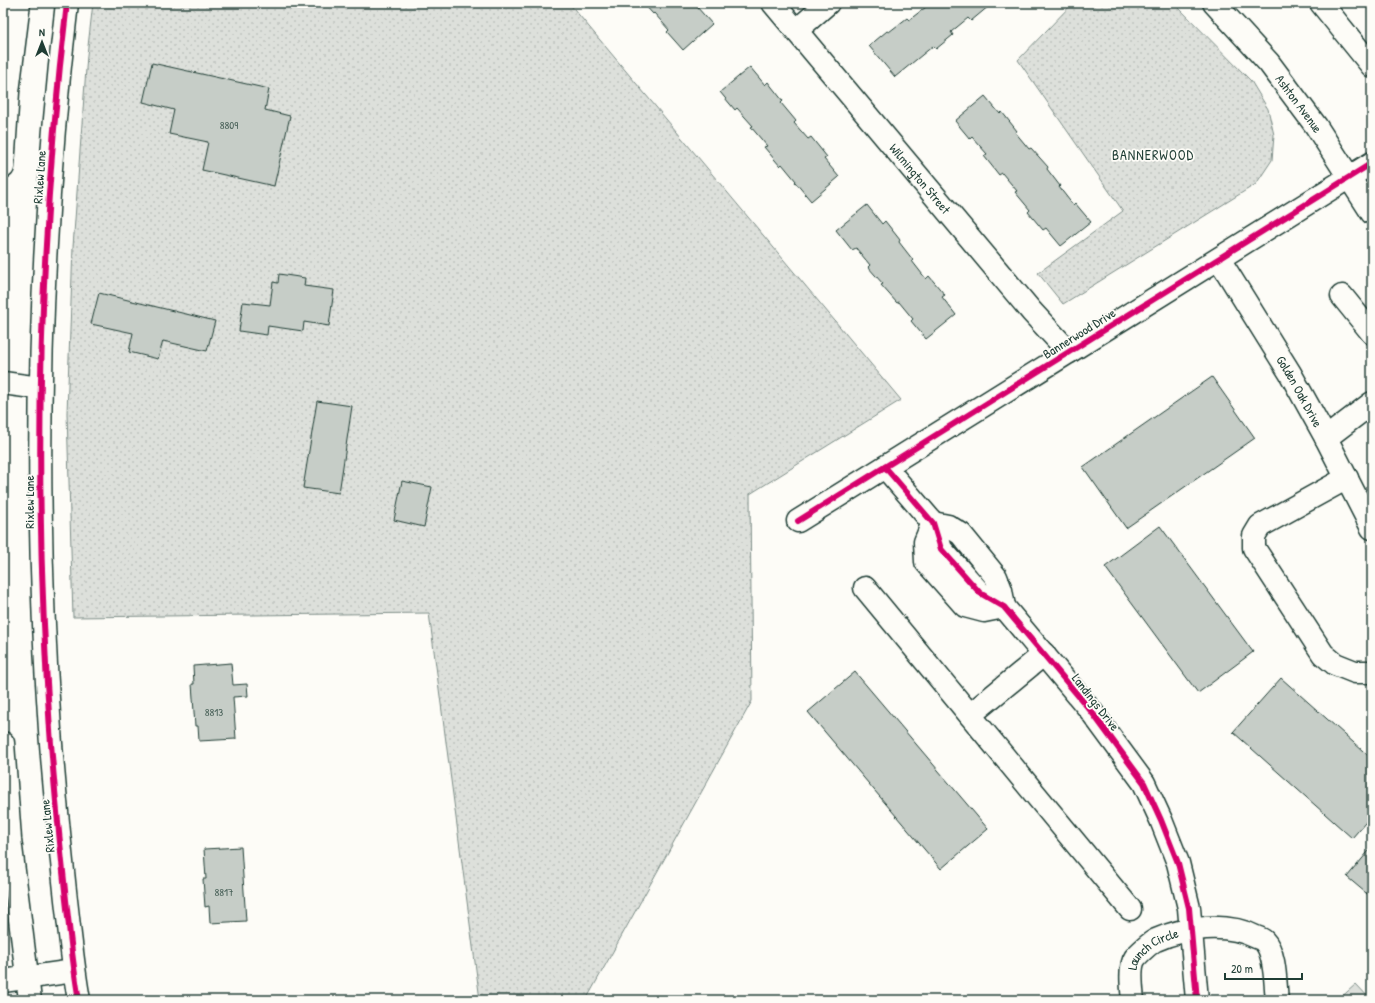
<svg xmlns="http://www.w3.org/2000/svg" width="1375" height="1003" viewBox="0 0 1375 1003" font-family="'Patrick Hand',sans-serif">
<defs>
<pattern id="grass-dots" width="8" height="8" patternUnits="userSpaceOnUse"><rect width="8" height="8" fill="#dde0db"/><path d="M2 2h.1M6 6h.1" fill="none" stroke="#bdc1bd" stroke-width="1.8" stroke-linecap="round"/></pattern>
</defs>
<rect width="100%" height="100%" fill="#fdfcf7"/>
<filter id="ink" filterUnits="userSpaceOnUse"><feTurbulence type="fractalNoise" baseFrequency=".025" numOctaves="2"/><feDisplacementMap in="SourceGraphic" scale="8" xChannelSelector="R" yChannelSelector="G"/><feConvolveMatrix kernelMatrix="1 2 1 2 8 2 1 2 1" color-interpolation-filters="sRGB"/></filter>
<g filter="url(#ink)">
<g fill="url(#grass-dots)" stroke="#7e8e88">
<polygon points="93,3 569,3 901,400 750,494 752,701 586,1000 480,1000 429,613 73,617 67,413 73,247 87,55"/>
<polygon points="1073,3 1174,3 1251,81 1268,109 1274,135 1272,160 1256,184 1063,304 1038,273 1123,211 1018,60"/>
</g>
<polygon fill="#dde0db" stroke="#7e8e88" points="1356,984 1371,1000 1338,1000"/>
<g fill="#c6cdc7" stroke="#1f3d34">
<polygon points="643,3 698,3 700,5 697,7 712,24 683,50 667,32 669,30 654,13 653,14"/>
<polygon points="923,3 987,3 989,6 971,21 968,18 951,32 953,35 936,49 933,46 895,77 869,46 887,31 889,32 907,18 909,20 926,7"/>
<polygon points="152,63 269,89 265,110 290,116 274,186 202,170 208,142 169,134 174,110 143,102"/>
<polygon points="750,67 765,85 768,82 783,101 781,103 796,121 794,123 808,139 811,137 827,157 824,159 839,177 811,201 795,182 796,181 782,164 780,166 764,147 767,146 751,127 753,126 737,108 735,110 720,92"/>
<polygon points="985,96 1000,114 1002,112 1017,131 1015,132 1029,149 1031,148 1048,167 1047,169 1060,186 1059,187 1073,205 1075,203 1091,222 1061,246 1046,228 1043,230 1028,212 1030,210 1015,192 1017,191 1002,173 999,175 984,156 987,154 972,137 970,139 955,121"/>
<polygon points="867,205 882,224 885,221 900,240 899,242 913,260 912,261 926,279 929,276 945,295 942,297 956,315 926,339 911,321 913,319 899,302 897,303 881,285 883,284 868,267 870,265 856,248 852,250 836,230"/>
<polygon points="279,274 305,278 304,286 334,290 329,326 304,322 303,331 268,326 267,335 239,331 243,302 270,305 273,282 278,283"/>
<polygon points="99,293 215,321 207,351 163,341 158,359 129,352 133,333 91,324"/>
<polygon points="1212,377 1255,438 1126,528 1083,467"/>
<polygon points="317,401 352,406 339,493 303,488"/>
<polygon points="402,481 432,487 424,527 394,520"/>
<polygon points="1160,526 1253,652 1198,693 1105,567"/>
<polygon points="231,663 233,685 247,684 248,696 233,697 236,739 199,741 198,726 195,726 192,684 194,684 193,666"/>
<polygon points="855,672 988,829 941,869 808,712"/>
<polygon points="1281,678 1372,759 1372,815 1352,838 1233,732"/>
<polygon points="241,847 246,921 210,923 209,906 205,907 203,879 206,879 204,849"/>
<polygon points="1372,847 1372,898 1347,877"/>
</g>
<g fill="none" stroke-linecap="round" stroke-linejoin="round">
<g stroke="#1f3d34" stroke-width="25">
<g id="minor">
<path d="M67 3C38 244 33 488 50 730 54 787 60 844 66 900 70 934 73 967 79 1000"/>
<path id="s1" d="M773 3 1032 312 1069 352"/>
<polyline points="797,30 828,3"/>
<polyline points="3,167 8,92 19,3"/>
<path id="s2" d="M1219 259 1290 373 1326 438 1372 528"/>
<polyline points="1342,296 1372,333"/>
<polyline points="3,383 40,388"/>
<polyline points="1326,438 1372,403"/>
<polyline points="885,467 933,523 941,549 980,593 1004,607 1091,711 1144,783 1161,820 1178,863 1189,908 1197,1000"/>
<polyline points="1347,478 1260,526 1254,536 1254,548 1323,654 1335,664 1355,672 1372,672"/>
<polyline points="798,521 1372,163"/>
<polyline points="933,523 948,526 961,534 996,577 1001,590 1004,607"/>
<polyline points="932,525 925,542 926,562 965,606 984,611 1004,607"/>
<polyline points="865,588 1130,909"/>
<polyline points="970,715 1044,654"/>
<polyline points="3,743 10,839 30,1000"/>
<polyline points="3,981 74,971"/>
<path id="s3" d="M1133 1000C1132 990 1129 967 1135 958 1138 954 1151 942 1156 940 1185 927 1227 922 1256 937 1259 938 1262 939 1264 941 1276 953 1275 984 1277 1000"/>
</g>
</g>
<g stroke="#1f3d34" stroke-width="25">
<g id="major">
<path id="s4" d="M1214 3 1269 63 1316 126 1372 213"/>
<polyline points="1321,3 1372,66"/>
</g>
</g>
<use href="#minor" stroke="#fdfcf7" stroke-width="22"/>
<use href="#major" stroke="#fdfcf7" stroke-width="22"/>
<g stroke="#fdfcf7" stroke-width="8">
<g id="cycleway">
<path d="M67 3C38 244 33 488 50 730 54 787 60 844 66 900 70 934 73 967 79 1000"/>
<polyline points="885,467 933,523 941,549 980,593 1004,607 1091,711 1144,783 1161,820 1178,863 1189,908 1197,1000"/>
<polyline points="798,521 1372,163"/>
</g>
</g>
<use href="#cycleway" stroke="#d6006c" stroke-width="6"/>
</g>
</g>
<g text-anchor="middle" dominant-baseline="central" stroke-width="3.5" stroke-linejoin="round" paint-order="stroke">
<g font-size="11" fill="#496159">
<text x="229" y="125">8809</text>
<text x="214" y="712">8813</text>
<text x="224" y="892">8817</text>
</g>
<g font-size="13" fill="#1f3d34" stroke="#fdfcf7">
<text stroke="none"><textPath href="#s4" startOffset="132">Ashton Avenue</textPath></text>
<text transform="translate(39 177) rotate(-86)">Rixlew Lane</text>
<text stroke="none"><textPath href="#s1" startOffset="229">Wilmington Street</textPath></text>
<text transform="translate(1079 333) rotate(-32)">Bannerwood Drive</text>
<text stroke="none"><textPath href="#s2" startOffset="155">Golden Oak Drive</textPath></text>
<text transform="translate(29 502) rotate(-90)">Rixlew Lane</text>
<text transform="translate(1096 702) rotate(52)">Landings Drive</text>
<text transform="translate(47 826) rotate(-96)">Rixlew Lane</text>
<text stroke="none"><textPath href="#s3" startOffset="62">Launch Circle</textPath></text>
</g>
<g font-size="14" letter-spacing="1" fill="#1f3d34" stroke="#fdfcf7">
<text x="1153" y="154">BANNERWOOD</text>
</g>
</g>
<rect width="1375" height="1003" fill="none" stroke="#fdfcf7" stroke-width="16"/>
<rect x="8" y="8" width="1359" height="987" fill="none" stroke="#1f3d34" stroke-width="1.5" filter="url(#ink)"/>
<g transform="translate(42 42)" stroke="#fdfcf7" stroke-width="3" paint-order="stroke">
<path d="M0-3L7 15L0 10L-7 15Z" fill="#1f3d34"/>
<text y="-6" font-size="11" font-weight="bold" text-anchor="middle" fill="#1f3d34">N</text>
</g>
<path d="M1225 973v6h77v-6" fill="none" stroke="#1f3d34" stroke-width="2"/>
<text x="1231" y="973" font-size="12" fill="#1f3d34" stroke="#fdfcf7" stroke-width="3" paint-order="stroke">20 m</text>
</svg>
